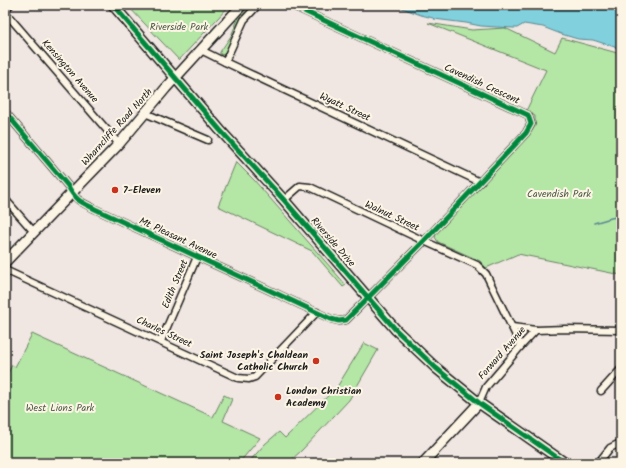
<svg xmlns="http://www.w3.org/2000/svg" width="626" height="468" viewBox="0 0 626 468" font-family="Kalam,sans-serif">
<rect width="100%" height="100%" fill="#f0e6e2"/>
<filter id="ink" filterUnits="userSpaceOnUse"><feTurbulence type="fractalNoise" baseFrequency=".025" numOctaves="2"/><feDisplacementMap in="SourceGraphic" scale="8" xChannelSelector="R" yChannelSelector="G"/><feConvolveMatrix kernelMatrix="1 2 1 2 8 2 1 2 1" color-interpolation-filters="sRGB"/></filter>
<g filter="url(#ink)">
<g fill="#b4e6a6" stroke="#688161">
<polygon points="127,5 230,5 179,60"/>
<polygon points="251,5 254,5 241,19 224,55 220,54 220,52 231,36 238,19"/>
<polygon points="428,23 472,30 505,28 555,52 562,38 621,54 621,275 518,254 486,268 480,261 438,242 435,237 437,232 532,131 535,126 535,116 526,111 546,70"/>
<polygon points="236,162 254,180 346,285 343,287 312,251 218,206"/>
<polygon points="32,334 213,417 224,395 232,399 223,421 260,438 239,463 5,463 5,374 7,375 12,365 15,367"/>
<polygon points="364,343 378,350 349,400 302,450 288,463 248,463 265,444 279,432 285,438 337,387"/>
</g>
<polygon fill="#81d0dd" stroke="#598890" points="394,5 621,5 621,49 593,40 578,39 561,34 543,27 524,24 517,28 513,28 481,26 466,23 434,19 433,18 421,15"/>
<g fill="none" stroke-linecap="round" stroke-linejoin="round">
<polyline stroke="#598890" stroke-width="1.5" points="594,223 611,218 621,216"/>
<g stroke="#1c1c1c" stroke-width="9">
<g id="street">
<polyline points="5,10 10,5"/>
<polyline points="5,12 119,144"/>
<polyline points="201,50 225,62 480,182"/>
<polyline points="225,62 244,20 258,5"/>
<path d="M5 112 68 186C76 201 81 202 95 209L331 319 339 321 346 320 424 241 526 133 531 124 528 115 291 5"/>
<polyline points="145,113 208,140"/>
<polyline points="5,199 34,232"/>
<polyline points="284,200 300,186 310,187 424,241 477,265 486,274 521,346"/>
<polyline points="5,270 238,378 249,379 255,377 317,312"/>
<polyline points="512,327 536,330"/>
<polyline points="161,341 197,257"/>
<polyline points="601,391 621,369"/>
<polyline points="479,403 486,387 521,346 536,330 565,329 621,330"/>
<polyline points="598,463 610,448 618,444 621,444"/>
</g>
</g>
<g stroke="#1c1c1c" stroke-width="12">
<g id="secondary">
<polyline points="113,5 220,130 284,200 396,330 436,368 479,403 565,463"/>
<polyline points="5,262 119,144 166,88 242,5"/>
<polyline points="423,463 479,403"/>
</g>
</g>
<use href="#street" stroke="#fcf5e5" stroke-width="6"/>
<use href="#secondary" stroke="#fcf5e5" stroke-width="9"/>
<g stroke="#fcf5e5" stroke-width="8">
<g id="cycleway">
<polyline points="113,5 220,130 284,200 396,330 436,368 479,403 565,463"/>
<path d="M5 112 68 186C76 201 81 202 95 209L331 319 339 321 346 320 424 241 526 133 531 124 528 115 291 5"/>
</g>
</g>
<use href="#cycleway" stroke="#00873e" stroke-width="5"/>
</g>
</g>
<g fill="#c8321e" stroke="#fcf5e5" stroke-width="1.5">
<circle cx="115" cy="190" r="4"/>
<circle cx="316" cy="361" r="4"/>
<circle cx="278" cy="397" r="4"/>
</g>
<g text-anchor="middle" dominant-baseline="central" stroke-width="4" stroke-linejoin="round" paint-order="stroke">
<g font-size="10" fill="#4a5945" stroke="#fcf5e5">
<text x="179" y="27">Riverside Park</text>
<text x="559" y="194">Cavendish Park</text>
<text x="60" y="408">West Lions Park</text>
</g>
<g font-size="10" fill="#1c1c1c" stroke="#fcf5e5">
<text transform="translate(70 71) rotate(49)">Kensington Avenue</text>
<text transform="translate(482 84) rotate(25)">Cavendish Crescent</text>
<text transform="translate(345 107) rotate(25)">Wyatt Street</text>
<text transform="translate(117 127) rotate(-48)">Wharncliffe Road North</text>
<text transform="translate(392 216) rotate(25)">Walnut Street</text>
<text transform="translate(178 238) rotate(25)">Mt Pleasant Avenue</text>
<text transform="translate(333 242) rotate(49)">Riverside Drive</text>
<text transform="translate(175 284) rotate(-67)">Edith Street</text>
<text transform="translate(164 332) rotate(25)">Charles Street</text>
<text transform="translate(502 353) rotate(-49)">Forward Avenue</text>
</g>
<g font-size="10" font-weight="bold" fill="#1c1c1c" stroke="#fcf5e5" text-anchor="start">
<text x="123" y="190">7-Eleven</text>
<text x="308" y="355" text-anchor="end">Saint Joseph's Chaldean<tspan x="308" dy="12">Catholic Church</tspan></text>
<text x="286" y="391">London Christian<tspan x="286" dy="12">Academy</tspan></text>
</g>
</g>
<rect width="626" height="468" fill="none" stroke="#fcf5e5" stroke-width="20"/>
<rect x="10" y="10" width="606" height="448" fill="none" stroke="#1c1c1c" stroke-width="1.5" filter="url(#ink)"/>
</svg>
